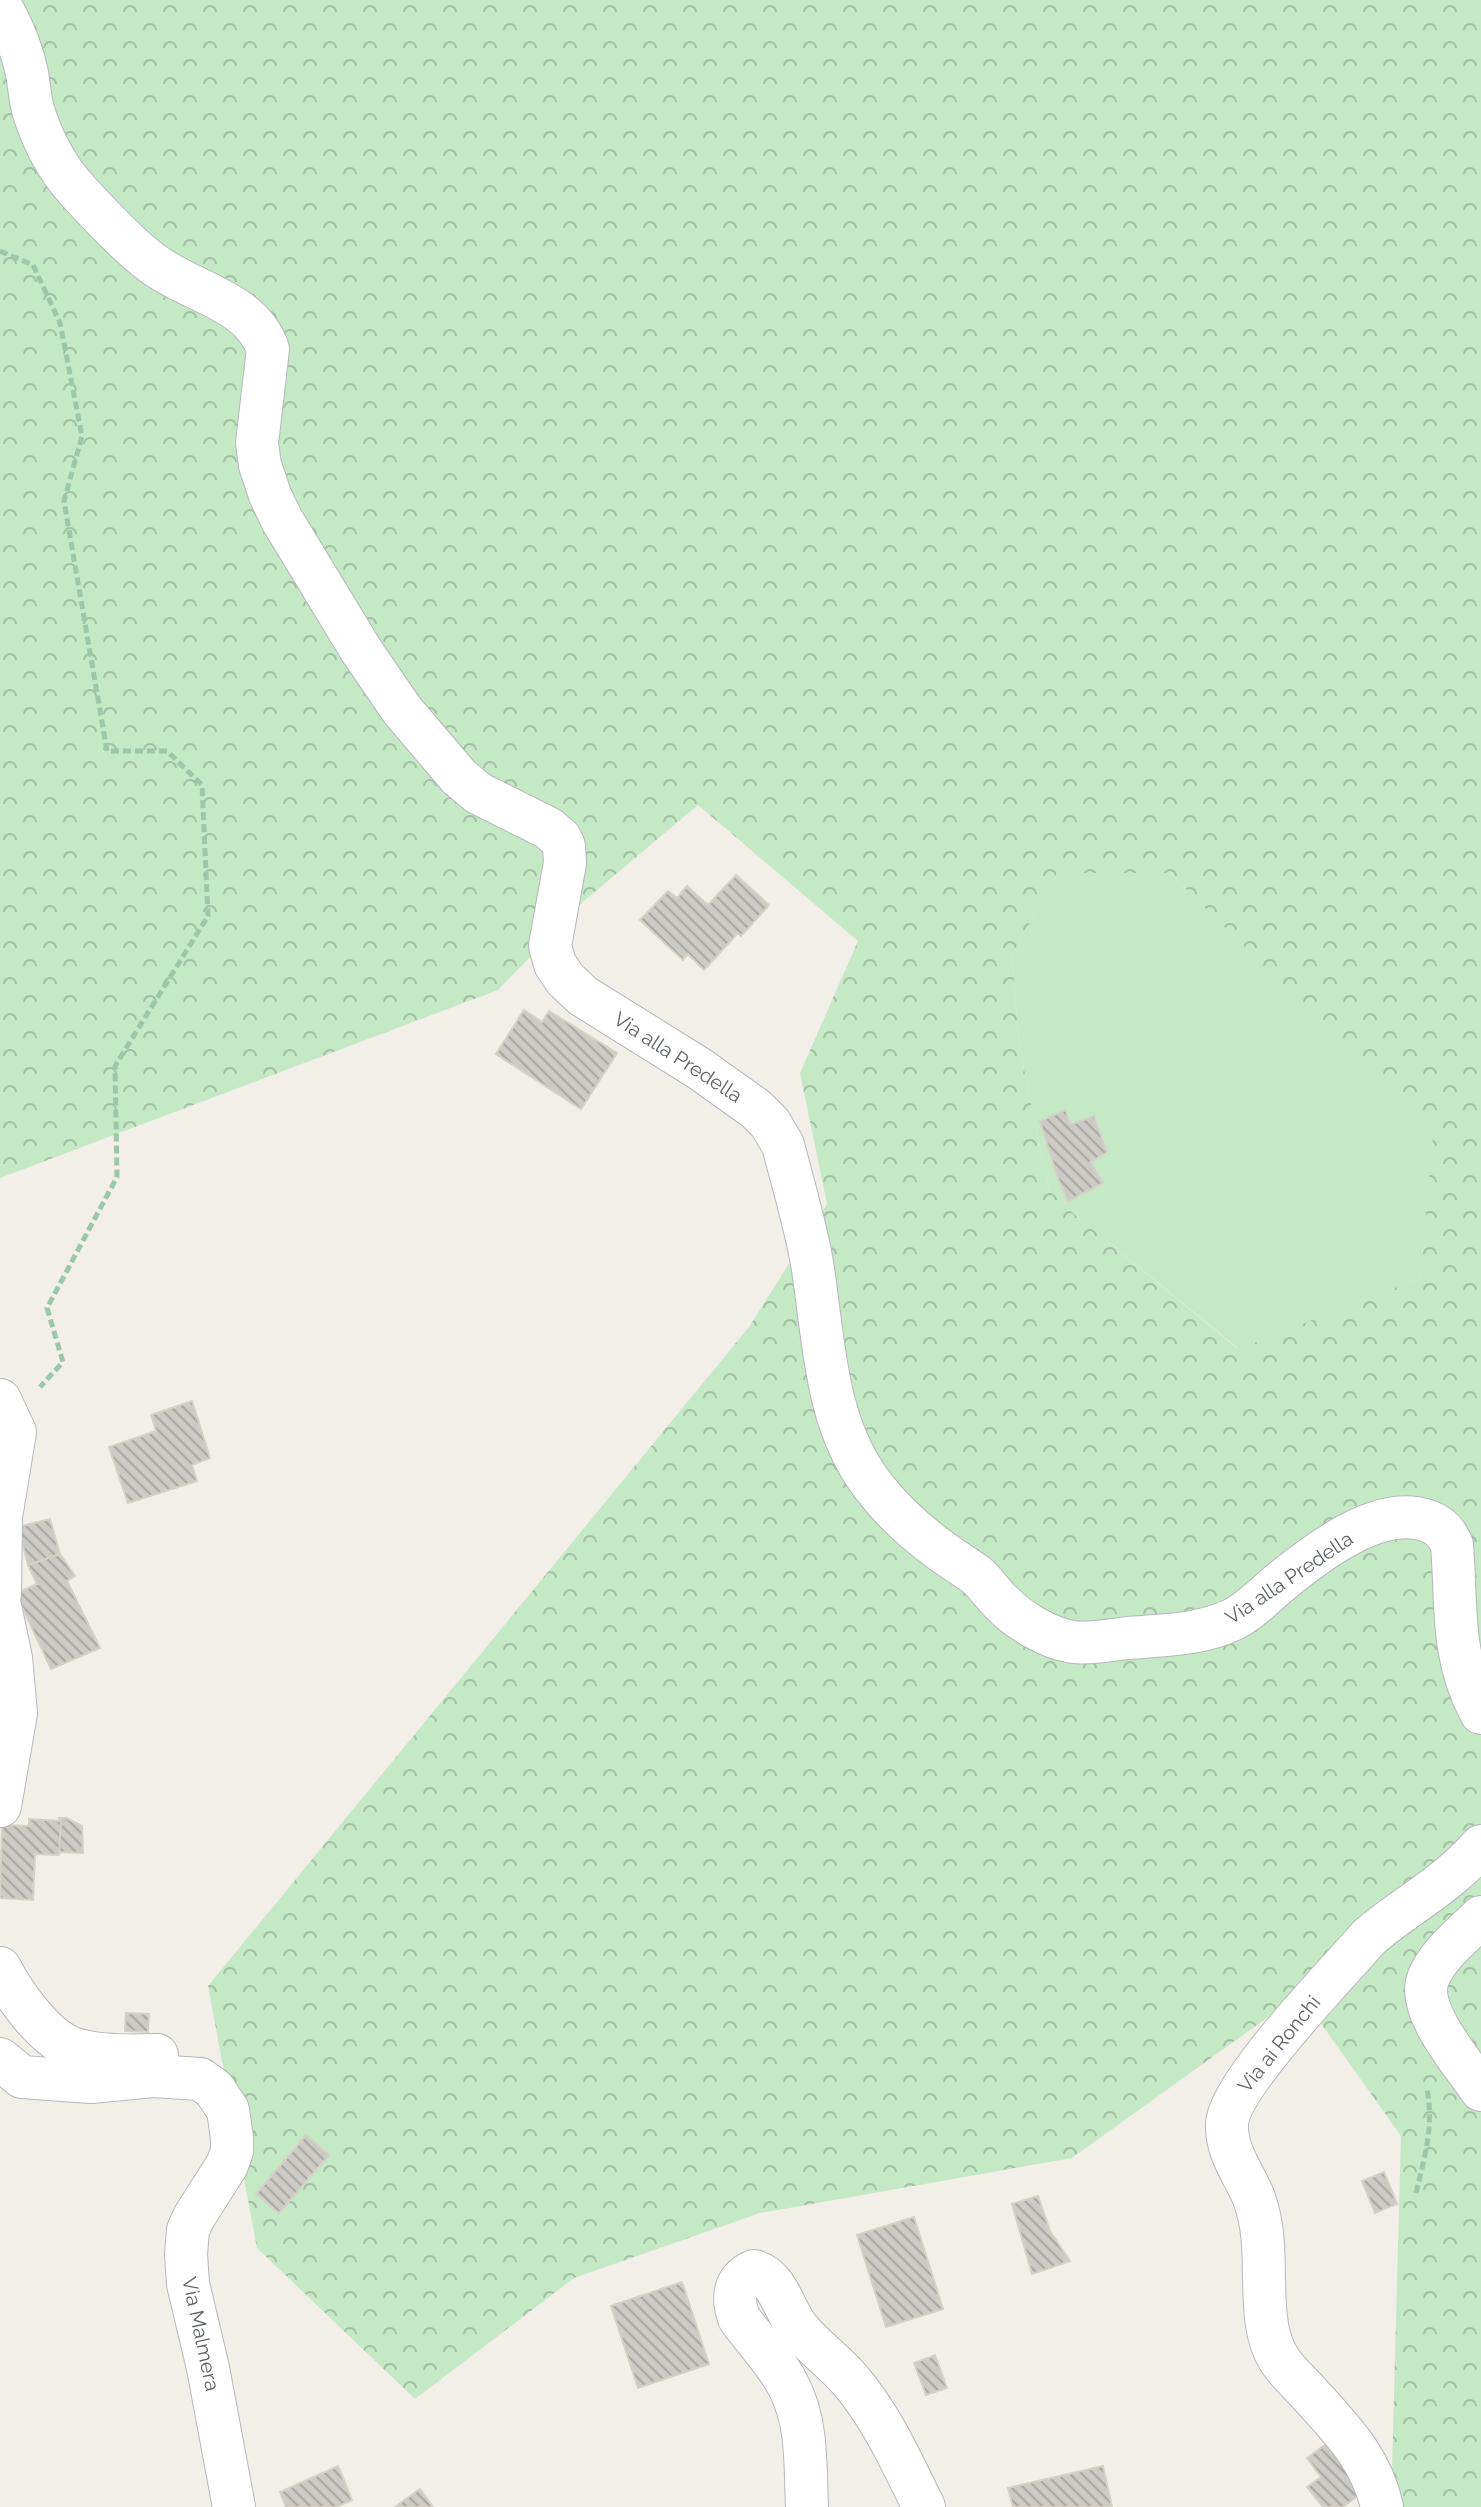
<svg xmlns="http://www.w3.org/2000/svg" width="1481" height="2507" viewBox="0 0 1481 2507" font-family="Raleway,sans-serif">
<defs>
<pattern id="forest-crowns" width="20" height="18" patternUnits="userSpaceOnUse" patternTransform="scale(2)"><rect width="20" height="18" fill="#c5e8c5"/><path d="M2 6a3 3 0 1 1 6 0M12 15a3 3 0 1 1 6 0" fill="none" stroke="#a3c0a4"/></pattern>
<pattern id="building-back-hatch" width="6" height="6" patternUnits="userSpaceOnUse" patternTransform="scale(2)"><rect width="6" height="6" fill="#cccac5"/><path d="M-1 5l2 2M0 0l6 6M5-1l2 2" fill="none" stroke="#a9a8a4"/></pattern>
</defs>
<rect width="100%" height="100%" fill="#f1efe8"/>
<polygon fill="#c5e8c5" points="1057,873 1170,873 1434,1134 1420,1278 1239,1349 1075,1215 1049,1190 1019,1045 1012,955"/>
<path fill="url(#forest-crowns)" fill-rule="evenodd" d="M0 0H1481V2507H1391L1401 2136 1300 1994 1072 2158 760 2213 574 2278 415 2399 257 2248 208 1986 749 1327 827 1204 800 1073 858 941 698 805 584 901 498 990 0 1178ZM1057 873H1170L1433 1134 1420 1278 1238 1349 1075 1215 1049 1190 1019 1045 1012 955Z"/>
<g fill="url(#building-back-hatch)" stroke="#d6d1c6" stroke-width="2">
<polygon points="736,875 769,905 741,936 738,933 704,970 688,954 683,960 640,920 668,891 677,898 687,886 708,905"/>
<polygon points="524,1010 542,1022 549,1011 617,1053 581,1109 496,1054"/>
<polygon points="1066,1110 1070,1125 1094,1116 1107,1153 1090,1162 1103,1183 1068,1201 1057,1176 1040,1121"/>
<polygon points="192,1401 210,1458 192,1465 197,1481 128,1503 109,1447 156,1431 151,1415"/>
<polygon points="50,1519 60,1554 28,1565 18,1527"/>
<polygon points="60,1554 75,1576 67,1581 100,1648 51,1669 16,1594 37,1584 28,1565"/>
<polygon points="59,1818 66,1818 82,1826 83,1853 59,1852 61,1821"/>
<polygon points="29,1819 61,1821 59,1855 35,1854 33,1900 0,1898 2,1825 29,1826"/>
<polygon points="126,2013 149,2014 148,2032 125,2031"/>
<polygon points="306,2135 329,2155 279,2213 256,2194"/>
<polygon points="1384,2172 1397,2204 1375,2213 1362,2181"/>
<polygon points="1038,2196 1050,2231 1070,2261 1032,2274 1012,2204"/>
<polygon points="914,2217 943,2309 886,2327 857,2235"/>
<polygon points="682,2282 709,2364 638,2388 611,2306"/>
<polygon points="935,2355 947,2388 926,2395 914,2363"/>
<polygon points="1329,2442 1365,2490 1343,2507 1323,2507 1307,2487 1321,2477 1307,2458"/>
<polygon points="338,2466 352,2500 337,2507 286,2507 280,2492"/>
<polygon points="1103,2466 1112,2507 1013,2507 1008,2488"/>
<polygon points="420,2489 433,2507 395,2507"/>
</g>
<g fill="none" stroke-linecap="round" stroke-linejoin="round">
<g stroke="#b5b8bc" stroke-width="44">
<g id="street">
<path d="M0 5C12 26 22 49 27 73 29 85 30 98 33 110 42 139 57 168 77 190 97 212 129 246 152 263 190 292 251 300 268 349L257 443 260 465 270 495 282 520 361 650 402 710 459 777 478 793 548 828 560 838 564 846 565 863 550 946 555 964 565 979 583 996 700 1069 756 1109 770 1123 783 1145C793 1184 805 1223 812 1263 824 1337 824 1420 871 1483 890 1509 914 1531 940 1550 952 1559 964 1566 975 1574 985 1582 991 1592 1000 1601 1018 1620 1047 1638 1073 1642 1091 1644 1110 1640 1128 1638 1164 1635 1201 1635 1234 1619 1251 1610 1263 1597 1277 1585 1311 1557 1369 1511 1416 1518 1434 1521 1445 1528 1452 1545 1457 1606 1450 1655 1481 1713"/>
<polyline points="0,1400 15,1432 1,1517 0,1594"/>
<polyline points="0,1606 11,1658 16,1713 0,1806"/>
<path d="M1481 1917C1463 1935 1437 1955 1428 1979 1416 2011 1464 2064 1481 2090"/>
<path d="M0 1968C14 1995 45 2040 75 2049 98 2056 133 2056 157 2055"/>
<polyline points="0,2059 22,2077 91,2082 153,2076 200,2079 214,2089 228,2110 232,2138 232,2151 227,2165 194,2217 188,2230 186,2254 188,2284 208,2368 234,2507"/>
<path d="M807 2507C805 2468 808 2425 790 2389 778 2363 755 2341 739 2318 732 2299 733 2280 754 2271 779 2278 783 2309 798 2328 813 2347 834 2361 850 2380 882 2417 902 2463 924 2507"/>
<path d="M1382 2507C1371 2457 1340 2428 1307 2391 1298 2381 1286 2371 1279 2359 1258 2327 1267 2272 1262 2234 1261 2222 1258 2210 1254 2198 1244 2174 1226 2152 1227 2125 1228 2085 1339 1972 1369 1937 1408 1904 1446 1886 1481 1846"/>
</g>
</g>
<g stroke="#9cc7a9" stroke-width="5" stroke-dasharray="8 4" stroke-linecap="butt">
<polyline points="0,251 33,265 60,323 82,436 64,501 107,751 167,751 202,785 208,916 115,1066 117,1177 47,1308 63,1362 40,1387"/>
<path d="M1416 2193C1425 2155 1434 2127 1427 2088"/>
</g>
<use href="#street" stroke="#fff" stroke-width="42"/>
</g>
<g text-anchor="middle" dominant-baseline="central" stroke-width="6" stroke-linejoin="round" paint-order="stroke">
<g font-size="20" fill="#5f6368" stroke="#fff">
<text transform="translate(678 1057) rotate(33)">Via alla Predella</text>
<text transform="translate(1289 1578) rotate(-34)">Via alla Predella</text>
<text transform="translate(1279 2044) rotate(-51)">Via ai Ronchi</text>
<text transform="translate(201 2334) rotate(78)">Via Malmera</text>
</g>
</g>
</svg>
